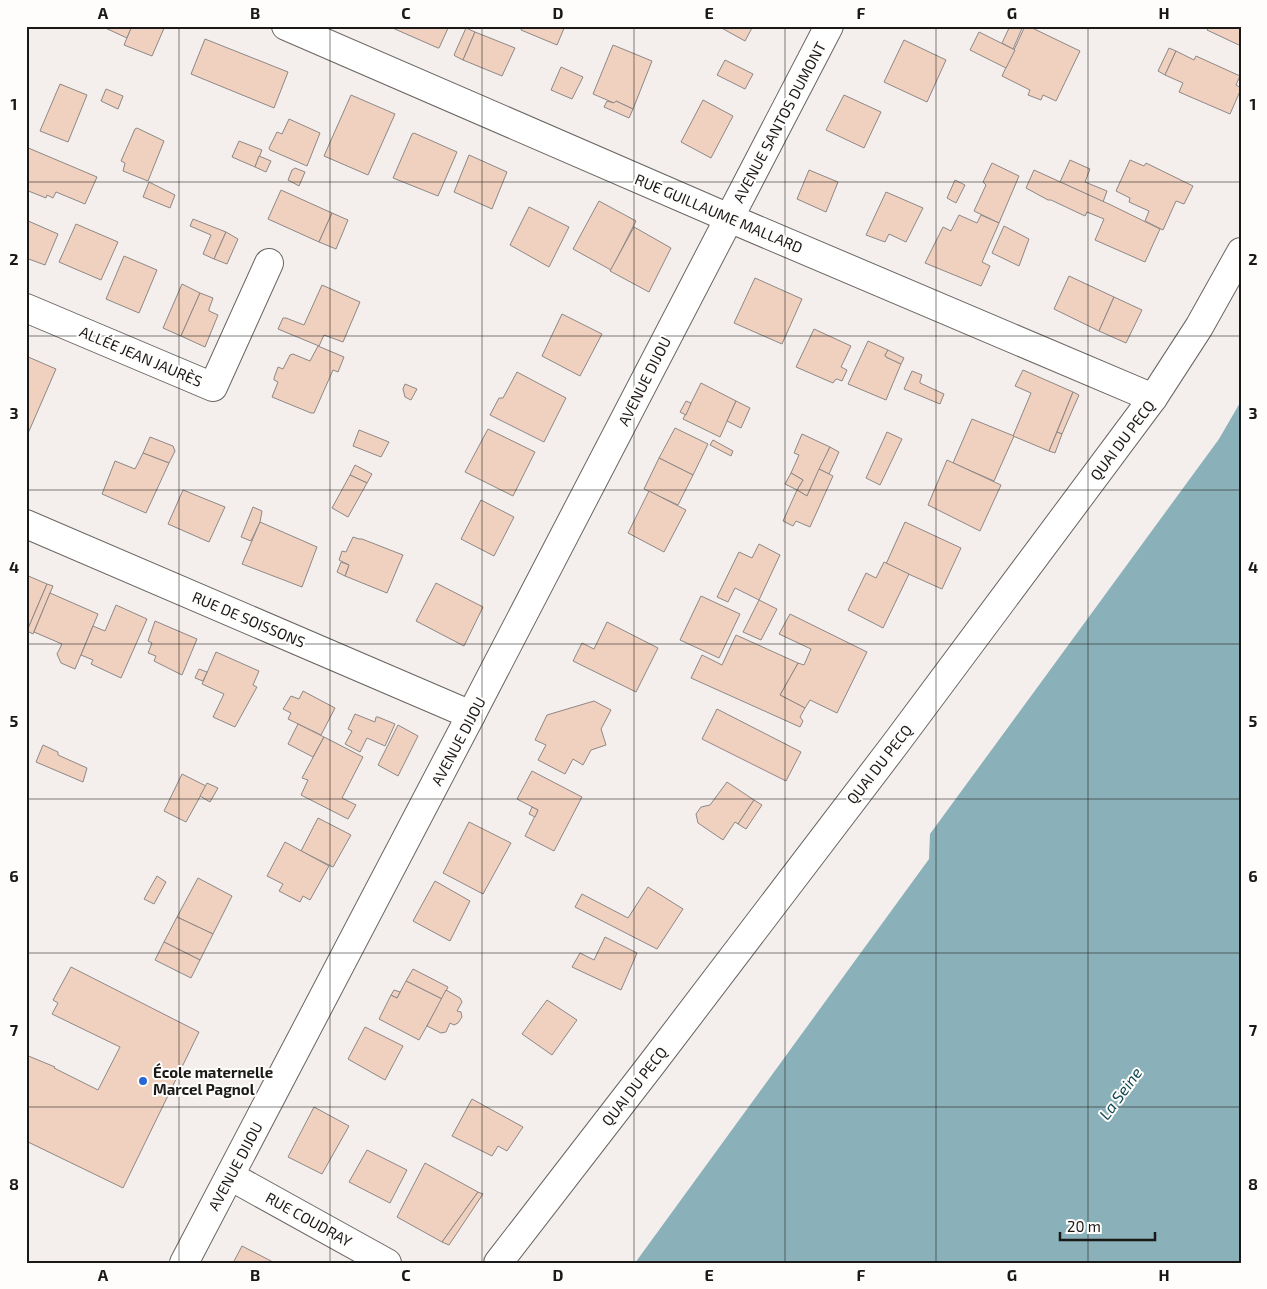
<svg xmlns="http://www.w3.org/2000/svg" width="1267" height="1289" viewBox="0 0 1267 1289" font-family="'Exo 2',sans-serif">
<rect width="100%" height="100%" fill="#f4efec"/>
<polygon fill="#8ab1b9" points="1241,401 1241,1263 635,1263 929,859 930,834 1219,439"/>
<g fill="#f0d0be" stroke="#8e8886">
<polygon points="101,26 132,26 127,38"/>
<polygon points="132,26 165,26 152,56 124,45"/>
<polygon points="388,26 449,26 439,48 438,48"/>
<polygon points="522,26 565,26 557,45 521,30"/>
<polygon points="718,26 753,26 745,41"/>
<polygon points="1010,26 1023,26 1013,49 1002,43"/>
<polygon points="1025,26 1028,26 1080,51 1056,101 1043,95 1041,100 1028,95 1030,90 1002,76"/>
<polygon points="1209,26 1241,26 1241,46 1207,30"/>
<polygon points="466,28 475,32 463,60 455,56 454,55"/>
<polygon points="475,32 515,48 502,76 463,60"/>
<polygon points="979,32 1015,50 1006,68 970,50"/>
<polygon points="205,39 288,72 274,108 191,74"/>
<polygon points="904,40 946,60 927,102 884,82"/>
<polygon points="613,45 652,61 633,109 616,101 614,103 593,94"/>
<polygon points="1169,48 1176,51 1165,75 1158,71"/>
<polygon points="1176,51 1194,60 1196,56 1240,76 1236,85 1241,88 1241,89 1230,114 1179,92 1183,83 1165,75"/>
<polygon points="725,60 753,74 745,89 717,75"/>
<polygon points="561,67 583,77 572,99 551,90"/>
<polygon points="60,84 87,95 68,142 40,131"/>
<polygon points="106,89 123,96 118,109 101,101"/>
<polygon points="351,95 395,114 368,175 324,156"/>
<polygon points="844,95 881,112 864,148 826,130"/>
<polygon points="703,100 733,116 711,158 681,142"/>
<polygon points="607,101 614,103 616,101 633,109 629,118 604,107"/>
<polygon points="289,119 320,133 307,166 270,150 269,148 277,132 282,134"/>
<polygon points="137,128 164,141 148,181 123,171 125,163 121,161 135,129"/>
<polygon points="414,133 457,152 438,196 393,178 412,134"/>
<polygon points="239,141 262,150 255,167 232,157"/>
<polygon points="26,147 97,177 85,204 56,192 53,198 47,195 46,198 26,190"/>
<polygon points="469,155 507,172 492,209 454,192"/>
<polygon points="259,156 271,161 266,172 255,167"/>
<polygon points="1070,160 1090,169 1085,182 1107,191 1103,202 1060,182"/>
<polygon points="1130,160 1144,166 1146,163 1193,186 1184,204 1176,201 1163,230 1145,221 1149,211 1129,202 1130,198 1116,191"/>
<polygon points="992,163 1019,176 999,223 974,211 986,185 983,182"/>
<polygon points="295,168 305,172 299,186 288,180 292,170"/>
<polygon points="809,170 838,182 826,212 797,199"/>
<polygon points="1034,170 1111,205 1160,229 1145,262 1095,240 1104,219 1087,212 1085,216 1051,200 1048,200 1026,188"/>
<polygon points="955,180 965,185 956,203 947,198"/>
<polygon points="149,182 175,195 170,208 143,197"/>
<polygon points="281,190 332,213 319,242 268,219"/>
<polygon points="886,192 923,208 906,242 889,234 885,242 866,235"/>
<polygon points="599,201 636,221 611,270 573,249"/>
<polygon points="529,207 569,227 549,267 510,245"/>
<polygon points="332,213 348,220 336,249 319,242"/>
<polygon points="959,215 977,223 981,215 999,223 982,262 990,266 981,286 925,263 943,227 951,231"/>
<polygon points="193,219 226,232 214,259 203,254 211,235 190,226"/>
<polygon points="26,220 58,234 45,265 26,258"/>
<polygon points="76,224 118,242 101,280 59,262"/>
<polygon points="1004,226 1029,239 1019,266 992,253"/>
<polygon points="634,227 671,248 649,292 610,271"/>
<polygon points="226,232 238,239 227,264 214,259"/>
<polygon points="124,256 157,270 139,313 106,299"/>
<polygon points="1069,276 1114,297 1099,331 1054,309"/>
<polygon points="755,278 802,299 782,344 734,323"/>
<polygon points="182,284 200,293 181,336 163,328"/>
<polygon points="322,285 360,302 343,342 324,335 319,346 278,329 283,318 286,318 304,325"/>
<polygon points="200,293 213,298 209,309 209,311 218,315 205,347 181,336"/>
<polygon points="1114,297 1142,310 1126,343 1099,331"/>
<polygon points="562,314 602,334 580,376 542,356"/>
<polygon points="814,329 851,346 841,367 847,370 842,381 837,379 835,380 833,383 796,367"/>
<polygon points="868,341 888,350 885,355 886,357 901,364 886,400 848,384"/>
<polygon points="318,346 344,357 338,372 333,370 314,413 311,413 272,397 278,382 274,380 274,378 278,367 283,369 290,355 293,354 310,361"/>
<polygon points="888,350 904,358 901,364 886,357 885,355"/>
<polygon points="26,356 56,369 26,438"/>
<polygon points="1023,370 1073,392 1049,451 1013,436 1031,393 1015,386"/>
<polygon points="912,371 922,375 920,381 920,383 944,394 940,404 904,389"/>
<polygon points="517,372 566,398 544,442 490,415 499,398 503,398"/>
<polygon points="701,383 736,401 720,437 683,419"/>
<polygon points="405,384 417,389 411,400 405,397 403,389"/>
<polygon points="1073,392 1079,395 1062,434 1057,432"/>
<polygon points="686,401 691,403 686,415 680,412"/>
<polygon points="736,401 750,408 741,428 727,421"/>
<polygon points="972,419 1014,436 994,481 953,463"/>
<polygon points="675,428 708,444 693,475 659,458"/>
<polygon points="488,429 535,452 513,496 465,472"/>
<polygon points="359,430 389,442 381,457 353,446"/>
<polygon points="887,432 902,439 880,485 866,478"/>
<polygon points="1057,432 1062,434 1055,453 1049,451"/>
<polygon points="802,434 830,447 807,496 797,490 803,480 791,473 799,455 794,453"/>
<polygon points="150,437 173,446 175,451 169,463 143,453"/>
<polygon points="713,440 733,451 731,456 710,445"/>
<polygon points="830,447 839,452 829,474 819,469"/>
<polygon points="143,453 169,463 146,513 102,494 115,461 135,469"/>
<polygon points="659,458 693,475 678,505 644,489"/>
<polygon points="947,460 1001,485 980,531 928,505"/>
<polygon points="355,465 372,474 367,483 350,475"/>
<polygon points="819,469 833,476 810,527 796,521 793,526 783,521 797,490 807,496"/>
<polygon points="791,473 803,480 797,490 785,484"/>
<polygon points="350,475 367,483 348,517 332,508"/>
<polygon points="183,490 225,507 209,542 168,524"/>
<polygon points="649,491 686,510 664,552 628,533"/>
<polygon points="481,500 514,517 494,556 461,539"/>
<polygon points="253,507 262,511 260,522 251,541 241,537"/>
<polygon points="260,522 317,547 302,587 242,564"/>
<polygon points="905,522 961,548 942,589 886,564"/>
<polygon points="353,537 359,539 362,539 403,555 387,593 345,576 349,565 339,560 342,551 346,552"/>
<polygon points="759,544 780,555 759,600 735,588 728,602 717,597 739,552 752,558"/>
<polygon points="341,562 349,565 345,576 337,572"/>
<polygon points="884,562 909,574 883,628 848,610 866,573 876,578"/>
<polygon points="26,575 47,584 27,631 26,630"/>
<polygon points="436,583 483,607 464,646 416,621"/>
<polygon points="47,584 53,586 33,634 27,631"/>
<polygon points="50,593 98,614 75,669 61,663 57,654 62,644 34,632"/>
<polygon points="701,596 740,614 719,658 680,640"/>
<polygon points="759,600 777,609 761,640 743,632"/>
<polygon points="116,605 147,619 121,678 91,664 93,660 81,655 93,626 105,631"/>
<polygon points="790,614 867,652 837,713 810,700 805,708 780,695 798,663 804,665 811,649 779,634"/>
<polygon points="155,621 197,639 182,675 154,661 156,656 148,653 152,643 148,641"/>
<polygon points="607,622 658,648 636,692 573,661 582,643 594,649"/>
<polygon points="736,635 798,663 780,695 805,708 800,717 803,721 800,727 691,678 702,655 722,665"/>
<polygon points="216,652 259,671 253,685 257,687 235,727 213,717 224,694 202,684"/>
<polygon points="199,669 207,672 203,681 195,678"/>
<polygon points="303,691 335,708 321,735 288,719 291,713 283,709 291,696 299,699"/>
<polygon points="594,701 611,710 601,729 606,745 591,750 583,765 573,759 565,774 538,760 546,745 535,740 547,715"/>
<polygon points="717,709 801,752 786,781 702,739"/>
<polygon points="355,714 375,722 376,717 378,717 395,724 385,746 367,738 360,752 345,744 352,731 348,729"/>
<polygon points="298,724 324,737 313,757 288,744"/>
<polygon points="398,725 418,736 398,776 378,765"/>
<polygon points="324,737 363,757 342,798 356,805 348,819 301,795 308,780 302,778"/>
<polygon points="43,745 58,752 58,755 87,768 83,782 36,762"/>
<polygon points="532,771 582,797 554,851 525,836 538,810 517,799"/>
<polygon points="182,774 206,786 186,822 164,811"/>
<polygon points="727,782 754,800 738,824 735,822 723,840 698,823 696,814 701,807 710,805"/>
<polygon points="207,783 218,788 210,802 200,796"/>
<polygon points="754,800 762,805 746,829 738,824"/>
<polygon points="532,807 538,810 535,817 529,814"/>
<polygon points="318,818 351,835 333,867 301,851"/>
<polygon points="469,822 511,843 483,894 443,873"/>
<polygon points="285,842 329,866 310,900 303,896 300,902 279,891 283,884 267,876"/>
<polygon points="157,876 166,882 154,904 144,899"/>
<polygon points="198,878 232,896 213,934 177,917"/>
<polygon points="435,881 470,901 450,941 413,921"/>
<polygon points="648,887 683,909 657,949 575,907 582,894 628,918"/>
<polygon points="177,917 213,934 200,960 164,942"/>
<polygon points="605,937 637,953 621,990 572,967 580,953 594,960"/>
<polygon points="164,942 200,960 191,978 155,960"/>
<polygon points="71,967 199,1032 123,1188 26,1141 26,1055 55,1067 54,1068 98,1090 120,1047 52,1014 58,1003 53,1000"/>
<polygon points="413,969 448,987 442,999 406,981"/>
<polygon points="406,981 442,999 419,1040 379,1019 391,995 397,998"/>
<polygon points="394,990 400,992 397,998 391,995"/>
<polygon points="446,990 460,998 462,1002 457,1011 461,1012 462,1017 458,1023 454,1025 450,1023 446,1032 441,1033 427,1026"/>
<polygon points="547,1000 577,1020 552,1055 522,1034"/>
<polygon points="365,1027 403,1046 385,1080 348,1059"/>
<polygon points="472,1099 523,1127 507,1151 498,1146 492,1156 452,1136"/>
<polygon points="314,1107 349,1126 322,1174 288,1157"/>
<polygon points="367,1150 407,1170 390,1203 349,1182"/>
<polygon points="425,1163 478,1192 442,1242 397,1217"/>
<polygon points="478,1192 483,1194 449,1245 442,1242"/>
<polygon points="242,1246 273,1262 273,1263 233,1263"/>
</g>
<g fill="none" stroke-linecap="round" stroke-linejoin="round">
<g stroke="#6a6562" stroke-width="30">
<g id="minor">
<polyline points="286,26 729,218 1153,398"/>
<polyline points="26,308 213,387 269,263"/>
<polyline points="26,524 471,715"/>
<polyline points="230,1176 387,1263"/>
<polyline points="184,1263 471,715 829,26"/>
<polyline points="498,1263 654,1061 896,743 1153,398 1199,327 1241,252"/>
</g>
</g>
<use href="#minor" stroke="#fff" stroke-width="28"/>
</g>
<path fill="none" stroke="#1b1918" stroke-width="1" stroke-opacity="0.55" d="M179 26V1263M330 26V1263M482 26V1263M634 26V1263M785 26V1263M936 26V1263M1088 26V1263M26 182H1241M26 336H1241M26 490H1241M26 644H1241M26 799H1241M26 953H1241M26 1107H1241"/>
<circle fill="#2867d4" stroke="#fffdfb" stroke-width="2" cx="143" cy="1081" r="5"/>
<g text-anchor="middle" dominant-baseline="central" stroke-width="4" stroke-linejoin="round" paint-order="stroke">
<g font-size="15" fill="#1b1918" stroke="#fffdfb">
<text transform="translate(779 122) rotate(-62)">AVENUE SANTOS DUMONT</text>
<text transform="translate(719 213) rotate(23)">RUE GUILLAUME MALLARD</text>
<text transform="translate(141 356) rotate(23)">ALLÉE JEAN JAURÈS</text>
<text transform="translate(644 381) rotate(-63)">AVENUE DIJOU</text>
<text transform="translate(1122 440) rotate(-53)">QUAI DU PECQ</text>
<text transform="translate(249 619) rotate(23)">RUE DE SOISSONS</text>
<text transform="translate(458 741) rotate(-62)">AVENUE DIJOU</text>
<text transform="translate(879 764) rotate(-52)">QUAI DU PECQ</text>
<text transform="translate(634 1086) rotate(-52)">QUAI DU PECQ</text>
<text transform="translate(235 1166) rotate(-62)">AVENUE DIJOU</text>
<text transform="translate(309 1219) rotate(29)">RUE COUDRAY</text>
</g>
<g font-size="15" font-weight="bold" fill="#1b1918" stroke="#fffdfb" text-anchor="start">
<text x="153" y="1072">École maternelle<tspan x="153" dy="17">Marcel Pagnol</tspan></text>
</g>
<g font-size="16" font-style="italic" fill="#104a54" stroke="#fffdfb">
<text transform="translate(1120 1093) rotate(-54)">La Seine</text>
</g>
</g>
<rect width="1267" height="1289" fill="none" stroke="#fffdfb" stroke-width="55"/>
<path d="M1060 1232v8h95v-8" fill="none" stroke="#1b1918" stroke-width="2.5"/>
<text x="1067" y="1232" font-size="15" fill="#1b1918" stroke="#fffdfb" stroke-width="4" paint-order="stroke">20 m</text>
<rect x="28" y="28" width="1212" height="1234" fill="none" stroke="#1b1918" stroke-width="2"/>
<g font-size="16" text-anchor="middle" font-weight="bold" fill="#1b1918">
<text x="103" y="19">A</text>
<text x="255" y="19">B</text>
<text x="406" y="19">C</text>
<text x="558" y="19">D</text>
<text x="709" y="19">E</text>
<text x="861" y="19">F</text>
<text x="1012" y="19">G</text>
<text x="1164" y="19">H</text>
<text x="14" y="110">1</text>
<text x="1253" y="110">1</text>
<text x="14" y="265">2</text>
<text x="1253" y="265">2</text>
<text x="14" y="419">3</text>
<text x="1253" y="419">3</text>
<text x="14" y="573">4</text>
<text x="1253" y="573">4</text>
<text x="14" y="727">5</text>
<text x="1253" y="727">5</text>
<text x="14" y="882">6</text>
<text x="1253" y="882">6</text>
<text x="14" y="1036">7</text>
<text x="1253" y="1036">7</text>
<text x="14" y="1190">8</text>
<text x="1253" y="1190">8</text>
<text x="103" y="1281">A</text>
<text x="255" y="1281">B</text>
<text x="406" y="1281">C</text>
<text x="558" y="1281">D</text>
<text x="709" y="1281">E</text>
<text x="861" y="1281">F</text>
<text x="1012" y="1281">G</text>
<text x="1164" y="1281">H</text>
</g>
</svg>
